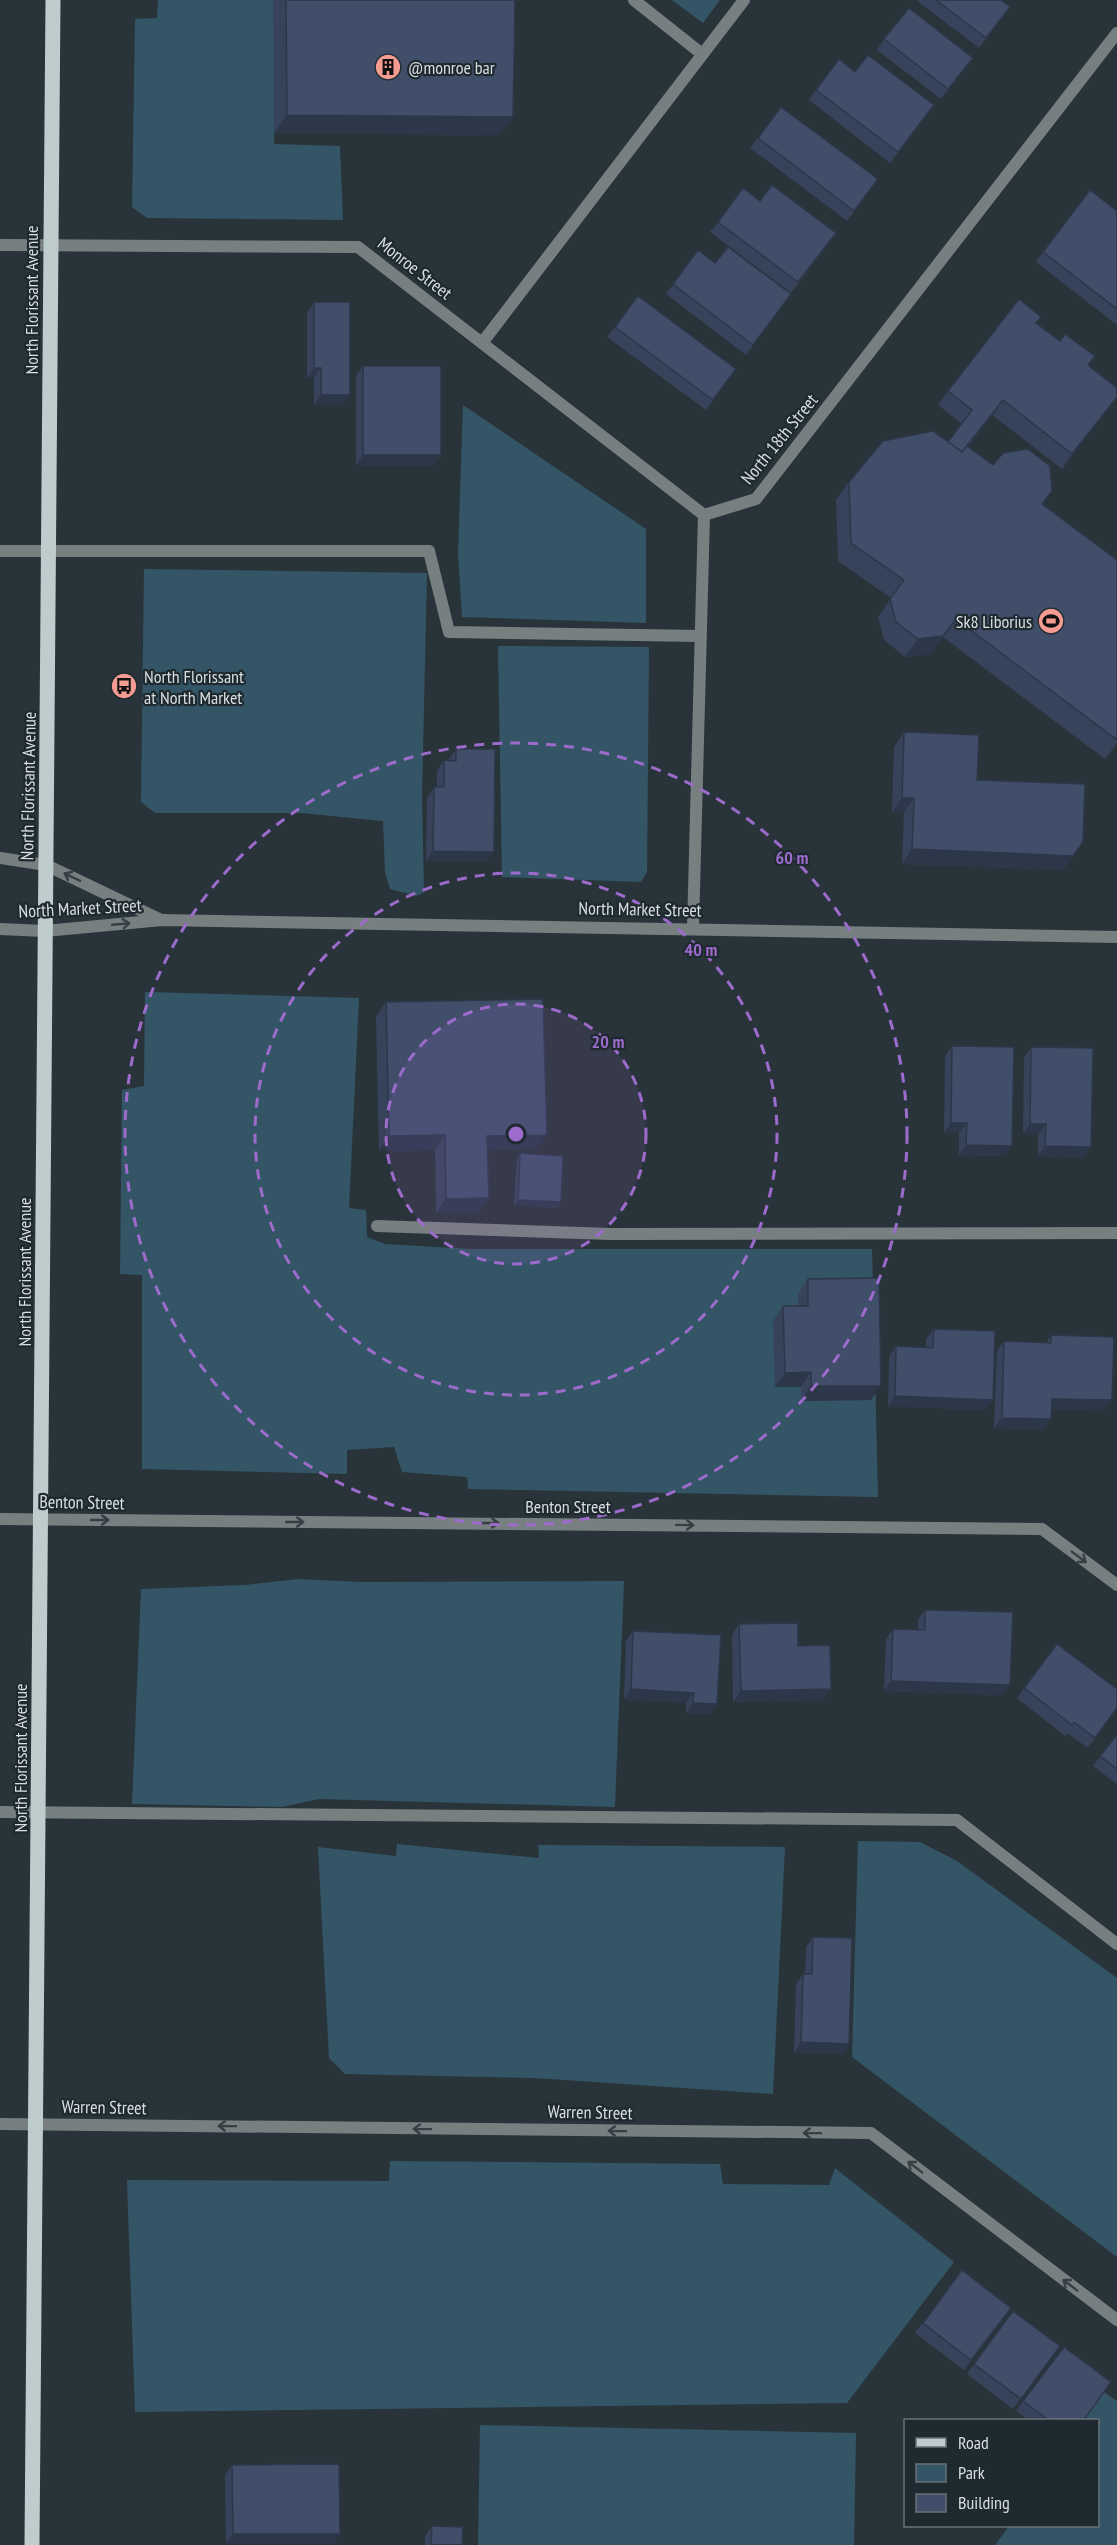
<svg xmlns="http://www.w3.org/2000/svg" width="1117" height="2545" viewBox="0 0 1117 2545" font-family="'PT Sans Narrow',sans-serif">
<rect width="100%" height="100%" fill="#29343a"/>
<g fill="#345566">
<polygon points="158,0 277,0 274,144 340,146 343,220 147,218 132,207 135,19 157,18"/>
<polygon points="672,0 720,0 703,23"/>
<polygon points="463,405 646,529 646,623 462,617 458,555"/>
<polygon points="144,569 427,573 422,796 424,892 417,896 390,889 385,872 383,821 301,813 155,813 141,802"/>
<polygon points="498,646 649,647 647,872 641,882 502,877"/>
<polygon points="145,992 359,998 349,1208 366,1210 367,1237 385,1244 470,1249 872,1249 878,1497 468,1489 467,1477 402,1472 394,1447 347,1450 347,1474 142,1469 142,1275 120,1274 122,1090 144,1086"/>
<polygon points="298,1579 361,1582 624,1581 615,1807 319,1799 282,1807 132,1804 141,1589 245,1585"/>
<polygon points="858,1841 920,1842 957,1861 1117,1978 1117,2257 852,2057"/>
<polygon points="397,1844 539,1858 538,1845 785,1847 773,2094 535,2078 345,2074 329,2058 318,1847 396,1856"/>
<polygon points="390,2161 720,2164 723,2184 829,2185 835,2168 954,2262 847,2403 135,2412 127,2180 389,2181"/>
<polygon points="1104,2392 1117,2401 1117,2545 995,2545 1009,2526 1098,2526 1098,2420 1084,2420"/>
<polygon points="480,2425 856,2433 854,2545 478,2545"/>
</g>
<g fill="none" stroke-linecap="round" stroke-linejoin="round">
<g stroke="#787f80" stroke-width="12">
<polyline points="634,0 702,54"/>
<polyline points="482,343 744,0"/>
<polyline points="0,551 429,551 449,632 700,636"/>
<polyline points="377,1226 610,1234 1117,1233"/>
<polyline points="0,1812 957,1820 1117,1944"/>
</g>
<g stroke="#787f80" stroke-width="12">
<polyline points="0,245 358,247 704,515"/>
<polyline points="0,858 46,865 161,920"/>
<polyline points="693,928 704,515 756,499 1117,33"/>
<polyline points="0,929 45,931 162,920 1117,937"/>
<polyline points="0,1519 1042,1529 1117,1585"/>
<polyline points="0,2124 871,2133 1117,2320"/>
</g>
<polyline stroke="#becccd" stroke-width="15" points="32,2545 53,0"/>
</g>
<g fill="#37435b">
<polygon points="273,0 515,0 500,135 274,133"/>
<polygon points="916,0 1001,0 1010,7 979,48"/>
<polygon points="884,39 973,58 941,99 877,50"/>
<polygon points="855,72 934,105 890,163 809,100 816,90"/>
<polygon points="781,107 871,189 847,221 750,148"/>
<polygon points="760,201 829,243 791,293 710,232 718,222"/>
<polygon points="1117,211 1117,325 1036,262 1043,252"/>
<polygon points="698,250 715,263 791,294 746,355 666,294"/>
<polygon points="314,302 343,405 314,405 314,378 307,378 307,313"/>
<polygon points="1037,323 1088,365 1117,397 1062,469 992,415 968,447 993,465 1052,491 1043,504 1117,560 1117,743 1105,759 943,637 930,654 905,657 884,640 878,617 891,598 838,561 836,500 849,482 948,442 962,424 938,405 948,391"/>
<polygon points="615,327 729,379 706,410 607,337"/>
<polygon points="363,366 441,455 434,466 356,465 356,376"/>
<polygon points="904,732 977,780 1083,842 1063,870 902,864 904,812 892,812 894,747"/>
<polygon points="456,749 487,862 426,861 427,798 434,787 437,787 437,771 444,760 449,760 449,759"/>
<polygon points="386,1002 536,1149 488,1150 489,1198 479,1213 436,1213 435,1150 379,1151 376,1017"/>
<polygon points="952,1046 1005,1156 959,1155 959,1133 944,1133 945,1056"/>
<polygon points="1031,1047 1084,1158 1038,1156 1038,1134 1023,1134 1024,1058"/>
<polygon points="520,1153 561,1202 557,1208 514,1205 517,1159"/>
<polygon points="808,1279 871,1400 801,1401 801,1387 775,1387 773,1321 783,1306 798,1306 798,1293"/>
<polygon points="934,1329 993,1400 985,1410 888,1406 889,1357 896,1346 926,1347 926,1339"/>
<polygon points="1051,1335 1105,1411 1052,1409 1044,1430 994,1428 997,1351 1004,1341 1046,1343"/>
<polygon points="925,1610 1003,1695 884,1691 886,1639 893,1629 918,1630 918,1620"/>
<polygon points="739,1624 798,1646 824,1700 733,1702 732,1635"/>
<polygon points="633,1631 721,1635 710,1714 686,1713 686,1703 624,1699 626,1641"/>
<polygon points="1024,1688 1117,1708 1088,1748 1067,1733 1065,1736 1017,1698"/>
<polygon points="1117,1735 1117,1784 1093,1766"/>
<polygon points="813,1937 849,2044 842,2054 794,2053 796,1984 803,1974 805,1974 806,1947"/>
<polygon points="1013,2311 1060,2346 1013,2409 967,2374"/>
<polygon points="1004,2318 964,2370 915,2333 923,2323"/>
<polygon points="1023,2401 1083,2421 1029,2421 1016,2411"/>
<polygon points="232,2465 340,2534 333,2544 226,2544 225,2475"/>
<polygon points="432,2526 462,2545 425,2545 425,2536"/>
</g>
<g fill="#2d374a">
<polygon points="287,115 513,117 500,135 274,133"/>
<polygon points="314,368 321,368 314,378 307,378"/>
<polygon points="321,395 350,395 343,405 314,405"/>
<polygon points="1117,397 1111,406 1062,469 1072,454"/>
<polygon points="1003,400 992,415 949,471 959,456"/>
<polygon points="363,455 441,455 434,466 356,465"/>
<polygon points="956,619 930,654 905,657 918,639"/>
<polygon points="902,798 914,798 904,812 892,812"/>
<polygon points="1083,842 1063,870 902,864 912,849"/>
<polygon points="433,851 494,852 487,862 426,861"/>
<polygon points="951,1123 967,1123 959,1133 944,1133"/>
<polygon points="1030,1124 1046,1124 1038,1134 1023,1134"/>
<polygon points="445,1135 435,1150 379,1151 389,1136"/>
<polygon points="547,1135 536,1149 477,1151 487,1136"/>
<polygon points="966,1145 1012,1146 1005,1156 959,1155"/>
<polygon points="1045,1146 1091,1147 1084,1158 1038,1156"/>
<polygon points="489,1198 479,1213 436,1213 446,1199"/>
<polygon points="518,1200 561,1202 557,1208 514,1205"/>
<polygon points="811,1372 801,1387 775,1387 785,1373"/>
<polygon points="811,1386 881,1386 871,1400 801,1401"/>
<polygon points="895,1396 993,1400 985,1410 888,1406"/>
<polygon points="1052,1399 1112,1400 1105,1411 1045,1409"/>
<polygon points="1002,1418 1051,1419 1044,1430 994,1428"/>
<polygon points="891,1681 1010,1685 1003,1695 884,1691"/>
<polygon points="631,1689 694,1693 686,1703 624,1699"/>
<polygon points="831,1689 824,1700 733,1702 741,1691"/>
<polygon points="693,1703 717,1704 710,1714 686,1713"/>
<polygon points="801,2042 849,2044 842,2054 794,2053"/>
<polygon points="233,2534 340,2534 333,2544 226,2544"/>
</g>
<g fill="#404e6a" stroke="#2d374a" stroke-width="1.5">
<polygon points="286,0 515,0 513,117 287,115"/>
<polygon points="936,0 1001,0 1010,7 986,38"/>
<polygon points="909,8 973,58 948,89 884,39"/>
<polygon points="868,55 934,105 898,152 816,90 839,59 855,72"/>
<polygon points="781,107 878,179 854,211 758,138"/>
<polygon points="772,185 836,233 798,282 718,222 743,188 760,201"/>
<polygon points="1090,190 1117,211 1117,309 1043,252"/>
<polygon points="728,247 791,294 753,345 673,284 698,250 715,263"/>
<polygon points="638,296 736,369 713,400 615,327"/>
<polygon points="1019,299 1041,317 1036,323 1060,341 1065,334 1095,356 1088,365 1117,388 1117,397 1072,454 1003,400 962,452 948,442 972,410 948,391"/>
<polygon points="314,302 350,302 350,395 321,395 321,368 314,368"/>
<rect x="363" y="366" width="78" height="89"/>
<polygon points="933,431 962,452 967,446 993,465 1003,453 1028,449 1050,466 1052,491 1042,504 1117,560 1117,740 956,619 943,636 918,639 896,622 890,599 904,580 851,543 849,482 883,441"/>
<polygon points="904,732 979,735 977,780 1085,784 1083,842 1073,856 912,849 914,798 902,798"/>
<polygon points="456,749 495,749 494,852 433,851 434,787 444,787 444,760 456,761"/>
<polygon points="543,999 547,1135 487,1136 489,1198 446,1199 445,1135 389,1136 386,1002"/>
<polygon points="952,1046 1014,1047 1012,1146 966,1145 967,1123 951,1123"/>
<polygon points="1031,1047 1093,1048 1091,1147 1045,1146 1046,1124 1030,1124"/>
<polygon points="520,1153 563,1156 561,1202 518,1200"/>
<polygon points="879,1278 881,1386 811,1386 811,1372 785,1373 783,1306 808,1306 808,1279"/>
<polygon points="934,1329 995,1331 993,1400 895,1396 896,1346 933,1348"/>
<polygon points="1051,1335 1114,1337 1112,1400 1052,1399 1051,1419 1002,1418 1004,1341 1051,1343"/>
<polygon points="925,1610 1013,1612 1010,1685 891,1681 893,1629 925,1630"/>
<polygon points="798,1623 798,1646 830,1645 831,1689 741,1691 739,1624"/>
<polygon points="633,1631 721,1635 717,1704 693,1703 694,1693 631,1689"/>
<polygon points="1057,1644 1117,1689 1117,1708 1095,1738 1074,1722 1072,1725 1024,1688"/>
<polygon points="1117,1735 1117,1769 1100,1756"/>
<polygon points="813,1937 852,1938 849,2044 801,2042 803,1974 812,1974"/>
<polygon points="962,2270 1011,2308 971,2360 923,2323"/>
<polygon points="1013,2311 1060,2346 1021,2399 974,2364"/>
<polygon points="1064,2347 1111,2382 1083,2421 1050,2421 1023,2401"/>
<polygon points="339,2464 340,2534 233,2534 232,2465"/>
<polygon points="432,2526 463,2527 462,2545 431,2545"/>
</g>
<defs><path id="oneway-shaft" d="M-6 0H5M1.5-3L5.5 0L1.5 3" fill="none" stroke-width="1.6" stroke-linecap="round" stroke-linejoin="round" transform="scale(1.5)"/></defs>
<g stroke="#353f44">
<use href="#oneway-shaft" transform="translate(72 877) rotate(-154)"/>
<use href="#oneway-shaft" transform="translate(121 924) rotate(-5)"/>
<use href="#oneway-shaft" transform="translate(100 1520)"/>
<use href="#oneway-shaft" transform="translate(295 1522)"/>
<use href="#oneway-shaft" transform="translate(490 1523)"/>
<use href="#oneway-shaft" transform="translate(685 1525) rotate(1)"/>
<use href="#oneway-shaft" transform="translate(1079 1557) rotate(37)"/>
<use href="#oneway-shaft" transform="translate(227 2126) rotate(-179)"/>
<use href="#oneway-shaft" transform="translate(422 2129) rotate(-179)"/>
<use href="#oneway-shaft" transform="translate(617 2131) rotate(-179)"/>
<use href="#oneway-shaft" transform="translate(812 2133) rotate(-179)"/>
<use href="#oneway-shaft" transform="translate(915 2167) rotate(-143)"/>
<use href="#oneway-shaft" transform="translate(1070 2285) rotate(-143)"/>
</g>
<circle cx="516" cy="1134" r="130" fill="#9c6bcc" fill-opacity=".12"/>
<g fill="none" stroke="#9c6bcc" stroke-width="3" stroke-dasharray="10 8">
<circle cx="516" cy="1134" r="130"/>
<circle cx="516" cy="1134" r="261"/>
<circle cx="516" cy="1134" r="391"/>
</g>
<defs>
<g id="building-disc" transform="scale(1.35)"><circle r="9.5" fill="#f59c92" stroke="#1f2a30"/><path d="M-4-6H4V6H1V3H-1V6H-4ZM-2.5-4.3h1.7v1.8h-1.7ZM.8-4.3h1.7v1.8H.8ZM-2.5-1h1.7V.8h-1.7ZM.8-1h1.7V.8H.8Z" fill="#111"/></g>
<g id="stadium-disc" transform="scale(1.35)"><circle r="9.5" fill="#f59c92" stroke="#1f2a30"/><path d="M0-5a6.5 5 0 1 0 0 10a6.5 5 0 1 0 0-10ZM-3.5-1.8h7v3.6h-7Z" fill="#111"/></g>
<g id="bus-disc" transform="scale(1.35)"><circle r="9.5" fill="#f59c92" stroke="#1f2a30"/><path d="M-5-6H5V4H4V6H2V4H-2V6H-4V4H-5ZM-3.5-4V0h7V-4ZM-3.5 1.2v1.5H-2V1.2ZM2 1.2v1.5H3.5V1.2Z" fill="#111"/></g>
</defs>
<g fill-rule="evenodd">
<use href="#building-disc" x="388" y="67"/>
<use href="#stadium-disc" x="1051" y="621"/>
<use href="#bus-disc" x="124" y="686"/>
</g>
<g text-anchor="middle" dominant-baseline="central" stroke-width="4.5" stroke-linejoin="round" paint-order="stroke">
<g font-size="18" fill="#d8dfe3" stroke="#1f2a30" text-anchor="start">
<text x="408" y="67">@monroe bar</text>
<text x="1032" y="621" text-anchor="end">Sk8 Liborius</text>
<text x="144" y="676">North Florissant<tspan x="144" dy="21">at North Market</tspan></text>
</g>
<g font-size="18" fill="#d8dfe3" stroke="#1f2a30">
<text transform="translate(415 268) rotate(38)">Monroe Street</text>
<text transform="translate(31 300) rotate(-90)">North Florissant Avenue</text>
<text transform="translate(779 439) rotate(-51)">North 18th Street</text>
<text transform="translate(28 786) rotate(-89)">North Florissant Avenue</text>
<text transform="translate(80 908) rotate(-3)">North Market Street</text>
<text transform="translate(640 909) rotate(1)">North Market Street</text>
<text transform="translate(24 1272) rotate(-90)">North Florissant Avenue</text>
<text transform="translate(82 1502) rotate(1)">Benton Street</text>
<text x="568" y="1506">Benton Street</text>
<text transform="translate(20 1758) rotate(-90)">North Florissant Avenue</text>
<text transform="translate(104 2107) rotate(1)">Warren Street</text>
<text transform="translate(590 2112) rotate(1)">Warren Street</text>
</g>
</g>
<circle cx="516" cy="1134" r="9" fill="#9c6bcc" stroke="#1f2a30" stroke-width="3"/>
<g font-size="18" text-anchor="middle" font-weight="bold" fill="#9c6bcc" stroke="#1f2a30" stroke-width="4.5" stroke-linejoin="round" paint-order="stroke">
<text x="792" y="864">60 m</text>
<text x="701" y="956">40 m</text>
<text x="608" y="1048">20 m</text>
</g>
<rect x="904" y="2419" width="195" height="108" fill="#1f2a30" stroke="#697278" stroke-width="1.5"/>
<rect x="916" y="2438" width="30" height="9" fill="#becccd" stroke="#697278" stroke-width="1.5"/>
<text x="958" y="2449" font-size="18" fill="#d8dfe3">Road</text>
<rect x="916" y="2464" width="30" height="18" fill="#345566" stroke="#697278" stroke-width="1.5"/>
<text x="958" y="2479" font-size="18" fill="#d8dfe3">Park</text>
<rect x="916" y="2494" width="30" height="18" fill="#404e6a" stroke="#697278" stroke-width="1.5"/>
<text x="958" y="2509" font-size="18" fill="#d8dfe3">Building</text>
</svg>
